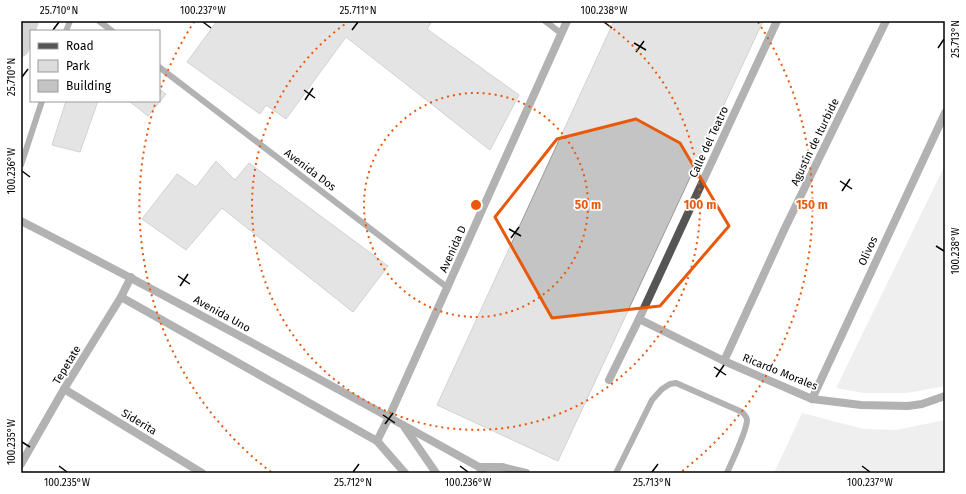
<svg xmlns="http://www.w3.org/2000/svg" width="966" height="494" viewBox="0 0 966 494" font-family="'Fira Sans',sans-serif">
<rect width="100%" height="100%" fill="#fff"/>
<g fill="#dcdcdc">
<polygon points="945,165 945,386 907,393 863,393 836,388"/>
<polygon points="802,413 864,429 896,430 945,420 945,473 774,473"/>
</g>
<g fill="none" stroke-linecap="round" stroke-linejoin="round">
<polyline stroke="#a3a3a3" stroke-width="16" points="21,49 31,21"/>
</g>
<g fill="#c4c4c4" stroke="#999">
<polygon points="217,21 432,21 427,29 519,95 490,150 346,37 286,119 266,105 260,114 187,62"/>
<polygon points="614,21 763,21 558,461 437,405"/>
<polygon points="159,89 166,94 148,116 129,101 159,101"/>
<polygon points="66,101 98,101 80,152 52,145"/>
<polygon points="216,161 235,180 249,163 388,266 353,312 222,208 186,250 142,219 177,174 196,187"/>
</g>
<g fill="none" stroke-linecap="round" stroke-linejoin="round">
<g stroke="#555" stroke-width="6">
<polyline points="99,21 112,31"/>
<polyline points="545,21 562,34"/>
<polyline points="66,31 70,21"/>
<polyline points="159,67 448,288"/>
<polyline points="21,165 42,101"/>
<path d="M616 473 652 400 662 389 670 384 676 383 742 412C744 414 747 417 747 420 747 431 732 461 727 473"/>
</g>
<g stroke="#555" stroke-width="8">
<polyline points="121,297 377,441 405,473"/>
<polyline points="639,319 724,361 812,399 861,405 908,406 922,404 945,396"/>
<polyline points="724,361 785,228 886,21"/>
<polyline points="609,380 639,319 777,21"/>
<polyline points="64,389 202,473"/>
<polyline points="812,399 945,113"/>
<polyline points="377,441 389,417 567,21"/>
<polyline points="21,464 64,389 121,297 131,277"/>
</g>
<g stroke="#555" stroke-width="8">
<path d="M21 221C175 300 328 383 479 467L483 473"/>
<polyline points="405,428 436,473"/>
<polyline points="479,467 502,467 526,473"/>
</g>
</g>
<path d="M0 0H966V494H0ZM636 119 680 143 729 226 660 306 552 318 495 217 557 139Z" fill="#fff" fill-opacity=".55" fill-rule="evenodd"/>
<path fill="none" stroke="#e8590c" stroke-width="3" stroke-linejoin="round" d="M636 119 680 143 729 226 660 306 552 318 495 217 557 139Z"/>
<path fill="none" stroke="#000" stroke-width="1.5" d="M203 22 211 28M604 22 612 28M53 30 59 22M352 30 358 22M634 43 646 50M938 48 944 39M636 52 644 41M22 77 28 69M304 90 315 98M305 100 313 88M22 171 30 177M840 181 852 189M842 191 850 179M509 229 521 236M511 238 519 227M936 246 944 251M178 276 190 284M180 286 188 274M714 367 726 375M716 377 724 365M383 415 395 423M385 424 393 413M22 442 30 447M59 466 67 472M460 466 468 472M862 466 870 472M353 472 359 464M652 472 658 464"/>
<g fill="none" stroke="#e8590c" stroke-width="2" stroke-dasharray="2 4">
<circle cx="476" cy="205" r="112"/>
<path d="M604 22A224 224 0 1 1 348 22"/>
<path d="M271 472A336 336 0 0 1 156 101M159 93A336 336 0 0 1 194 22M758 22A336 336 0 0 1 681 472"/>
</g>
<g text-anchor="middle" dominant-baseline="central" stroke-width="3.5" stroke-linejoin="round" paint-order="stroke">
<g font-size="11" fill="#000" stroke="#fff">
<text transform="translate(709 142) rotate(-65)">Calle del Teatro</text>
<text transform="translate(815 142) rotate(-64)">Agustín de Iturbide</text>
<text transform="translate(310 170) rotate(37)">Avenida Dos</text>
<text transform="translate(453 249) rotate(-66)">Avenida D</text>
<text transform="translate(868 251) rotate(-65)">Olivos</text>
<text transform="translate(222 314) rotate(29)">Avenida Uno</text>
<text transform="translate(67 365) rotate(-59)">Tepetate</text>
<text transform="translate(780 372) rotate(22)">Ricardo Morales</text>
<text transform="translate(139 422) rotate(31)">Siderita</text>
</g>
</g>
<circle cx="476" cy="205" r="6" fill="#e8590c" stroke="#fff" stroke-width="2"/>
<g font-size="12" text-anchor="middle" font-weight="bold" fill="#e8590c" stroke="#fff" stroke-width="3.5" stroke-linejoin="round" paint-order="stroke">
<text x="588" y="209">50 m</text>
<text x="700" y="209">100 m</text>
<text x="812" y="209">150 m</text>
</g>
<rect width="966" height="494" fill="none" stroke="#ffffff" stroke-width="44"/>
<rect x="30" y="30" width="130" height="72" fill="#ffffff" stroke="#999999"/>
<rect x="38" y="43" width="20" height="6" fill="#555555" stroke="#999999"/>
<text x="66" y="50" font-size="12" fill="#000000">Road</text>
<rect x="38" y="60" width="20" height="12" fill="#dcdcdc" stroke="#999999"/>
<text x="66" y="70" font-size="12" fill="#000000">Park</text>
<rect x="38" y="80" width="20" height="12" fill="#c4c4c4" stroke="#999999"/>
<text x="66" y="90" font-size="12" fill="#000000">Building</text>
<rect x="22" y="22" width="922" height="450" fill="none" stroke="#000" stroke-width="1.5"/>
<g font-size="10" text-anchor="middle" fill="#000">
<text x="59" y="14">25.710°N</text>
<text x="203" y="14">100.237°W</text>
<text x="358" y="14">25.711°N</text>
<text x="604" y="14">100.238°W</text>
<text transform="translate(955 39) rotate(-90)" y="4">25.713°N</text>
<text transform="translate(11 77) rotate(-90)" y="4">25.710°N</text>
<text transform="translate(11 171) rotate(-90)" y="4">100.236°W</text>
<text transform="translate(955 251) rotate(-90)" y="4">100.238°W</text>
<text transform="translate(11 442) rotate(-90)" y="4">100.235°W</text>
<text x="67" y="486">100.235°W</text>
<text x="353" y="486">25.712°N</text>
<text x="468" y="486">100.236°W</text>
<text x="652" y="486">25.713°N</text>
<text x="870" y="486">100.237°W</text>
</g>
</svg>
